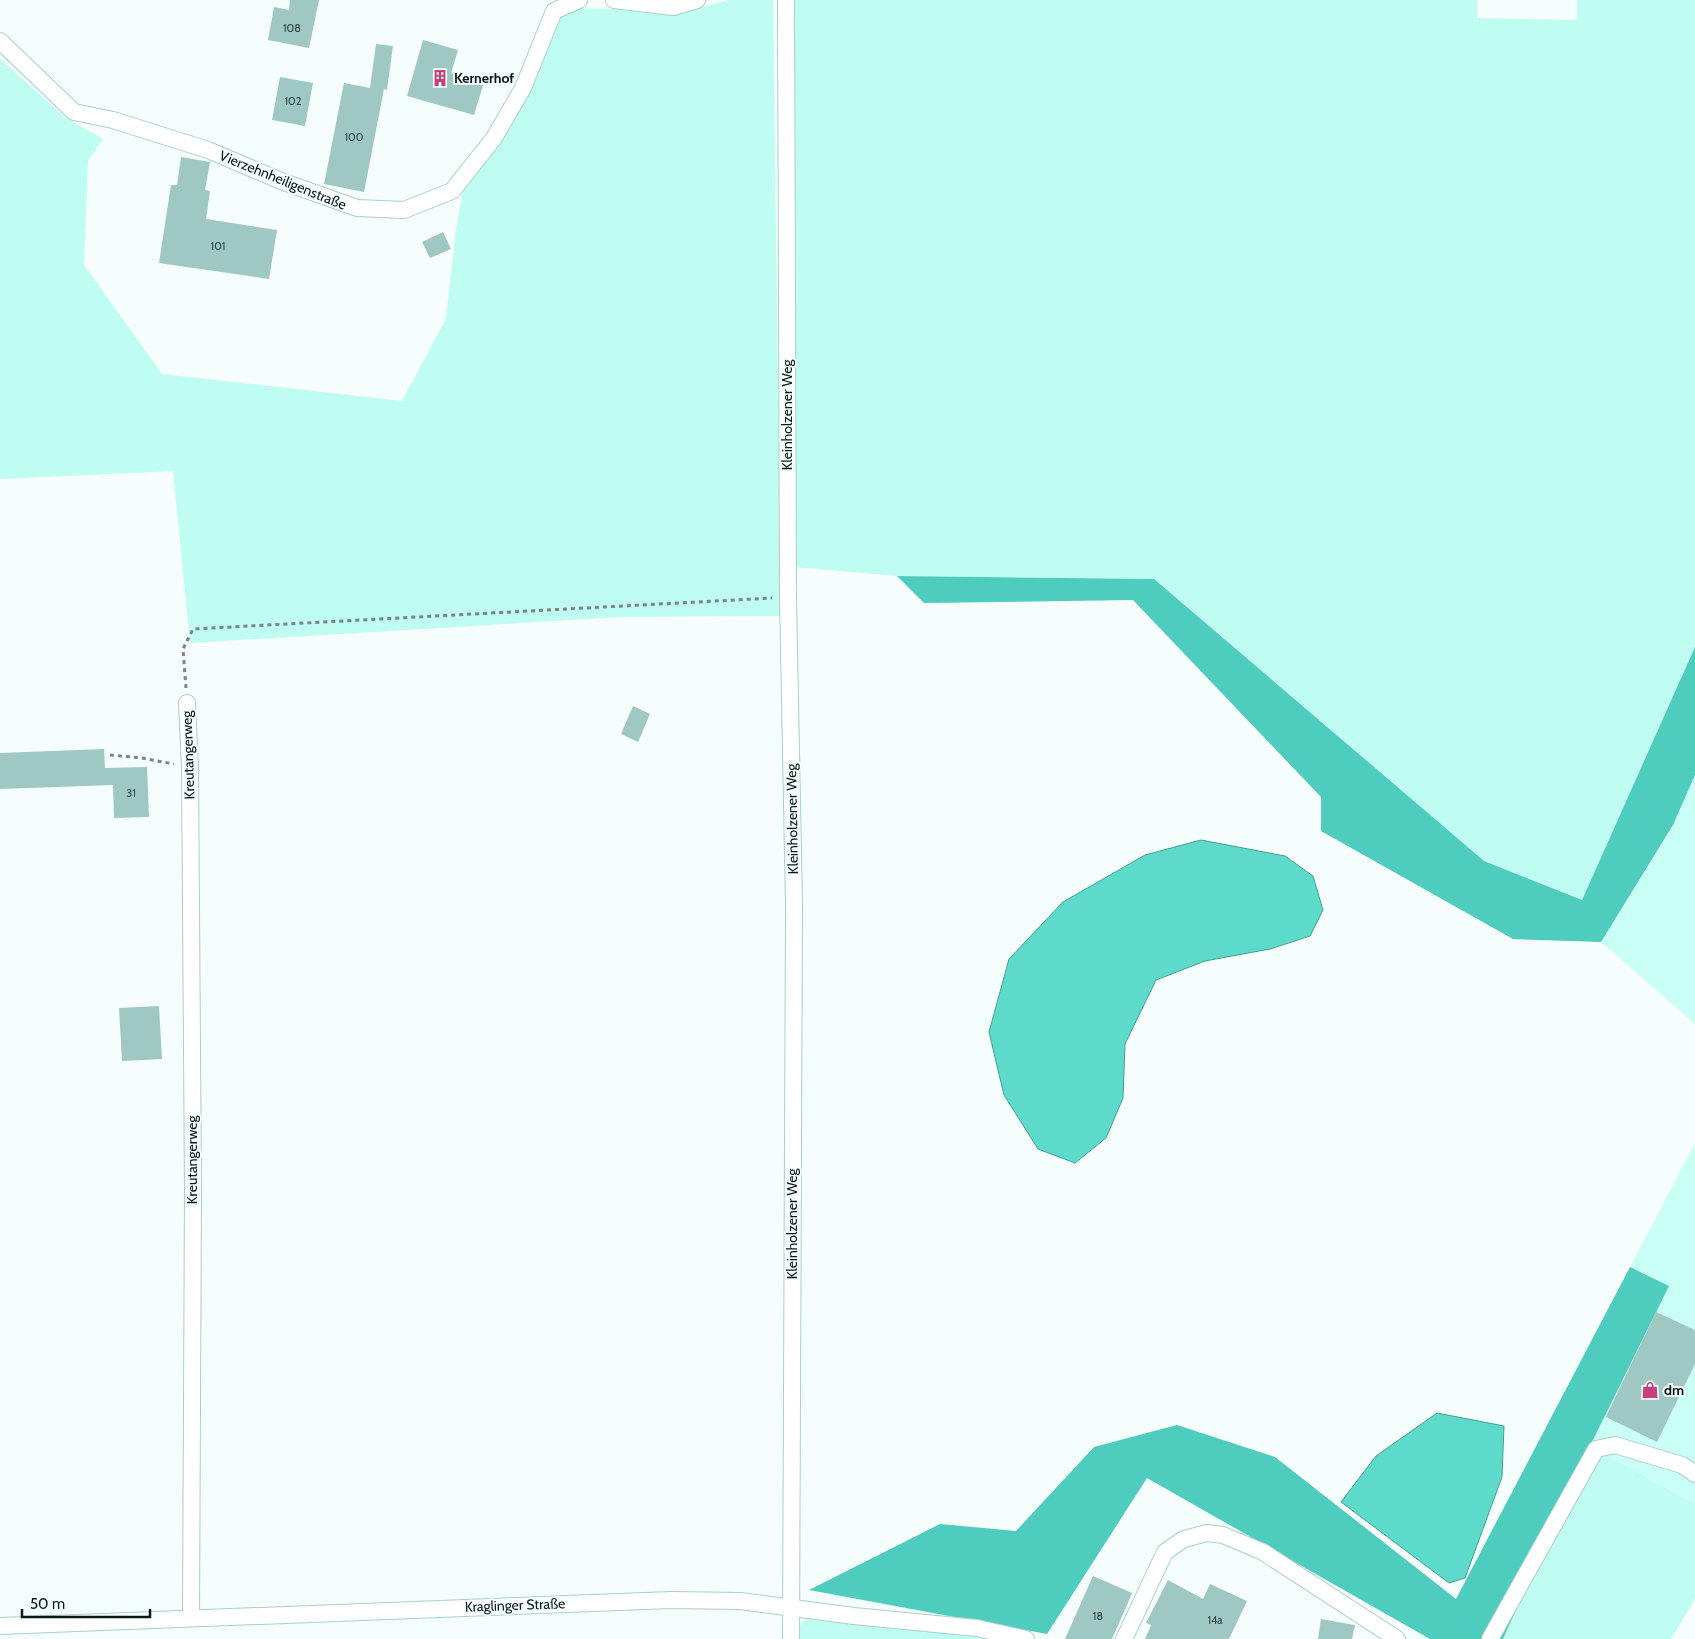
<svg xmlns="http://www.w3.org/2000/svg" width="1695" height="1639" viewBox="0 0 1695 1639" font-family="Cabin,sans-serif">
<rect width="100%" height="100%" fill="#f5fefc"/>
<g fill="#cafff6">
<polygon points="1695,775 1695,1024 1601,942 1673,826"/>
<polygon points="1695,1143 1695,1504 1590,1446 1669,1286 1630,1267"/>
</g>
<g fill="#bffcf2">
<polygon points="728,0 773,0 781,616 622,617 190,643 173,471 0,479 0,59 66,118 103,139 88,161 84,265 162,374 402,401 446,319 456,229 463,190 497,141 557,18 570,8 618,9 659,14 704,7"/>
<polygon points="793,0 1477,0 1477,18 1577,20 1577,0 1695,0 1695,647 1582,900 1484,861 1154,579 897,576 796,567"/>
<polygon points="1590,1446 1695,1504 1695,1599 1671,1639 1503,1639"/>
<polygon points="809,1619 1015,1639 797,1639 801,1622"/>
</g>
<g fill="#4eccbd">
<polygon points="897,576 1154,579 1484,861 1582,900 1695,647 1695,775 1673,825 1601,942 1513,939 1321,831 1321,797 1133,600 924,603"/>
<polygon points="1630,1267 1669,1286 1590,1446 1503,1639 1430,1639 1147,1478 1047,1634 809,1590 940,1524 1016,1531 1094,1447 1177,1425 1275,1457 1456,1599"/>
</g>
<g fill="#5ddaca" stroke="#44a094">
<polygon points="1201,840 1285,856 1313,876 1323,910 1310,936 1270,949 1205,961 1156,980 1125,1044 1123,1098 1106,1138 1075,1163 1038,1149 1004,1095 989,1032 1009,959 1063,902 1145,855"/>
<polygon points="1437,1413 1504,1426 1502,1477 1465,1578 1449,1583 1341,1502 1376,1456"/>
</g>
<g fill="#9fc8c2">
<polygon points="290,0 319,0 309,48 268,40 274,7 289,10"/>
<polygon points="423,40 458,50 451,73 484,82 474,115 407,96"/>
<polygon points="376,44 393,46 387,90 384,89 364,192 324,184 344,83 370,88"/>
<polygon points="280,77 313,83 305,126 272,120"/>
<polygon points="181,157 210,162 205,190 210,191 206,219 277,230 269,279 159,263 171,185 177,185"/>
<polygon points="443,232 451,249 430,258 422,242"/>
<polygon points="633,706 650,714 638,742 621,734"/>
<polygon points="104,749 105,768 147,767 149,817 114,818 113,785 0,789 0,753"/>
<polygon points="159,1006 162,1059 122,1061 119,1008"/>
<polygon points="1656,1312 1695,1330 1695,1364 1657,1442 1606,1417"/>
<polygon points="1093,1576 1132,1593 1127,1605 1112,1639 1065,1639"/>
<polygon points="1168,1580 1203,1599 1210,1584 1247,1601 1229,1639 1145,1639 1151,1625 1146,1623"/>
<polygon points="1321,1619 1355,1625 1352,1639 1318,1639"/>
</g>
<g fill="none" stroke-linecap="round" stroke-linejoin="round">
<g stroke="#a7d1ca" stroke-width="18">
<g id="minor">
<polyline points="614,0 673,7 697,0"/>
<polyline points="786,0 788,598 794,905 791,1639"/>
<polyline points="0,41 74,112 113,120 208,150 281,181 357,208 404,210 452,191 494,138 523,88 554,11 579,0"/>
<polyline points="187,703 190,767 193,1189 191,1617"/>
<polyline points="0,1626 671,1600 740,1601 854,1616 977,1628 1026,1639"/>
<polyline points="1124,1639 1165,1552 1184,1539 1207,1533 1223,1535 1263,1552 1397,1639"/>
<polyline points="1490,1639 1596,1449 1615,1445 1682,1465 1695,1474"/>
</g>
</g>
<g stroke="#798683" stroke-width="3" stroke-dasharray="4 4" stroke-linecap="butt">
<polyline points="186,688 183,649 193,629 772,598"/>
<polyline points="110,755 142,758 174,764"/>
</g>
<use href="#minor" stroke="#fff" stroke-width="16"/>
</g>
<defs>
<g id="building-bare" transform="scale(1.35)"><path d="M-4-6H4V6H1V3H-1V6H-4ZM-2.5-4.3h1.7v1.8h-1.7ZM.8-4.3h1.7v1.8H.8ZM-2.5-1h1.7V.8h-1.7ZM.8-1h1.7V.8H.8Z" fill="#c73f7d" stroke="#f5fefc" stroke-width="2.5" paint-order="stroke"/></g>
<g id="shop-bare" transform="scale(1.35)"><path d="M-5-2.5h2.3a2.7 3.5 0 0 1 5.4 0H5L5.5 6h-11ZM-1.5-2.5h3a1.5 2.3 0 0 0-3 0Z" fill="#c73f7d" stroke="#f5fefc" stroke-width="2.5" paint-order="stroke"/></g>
</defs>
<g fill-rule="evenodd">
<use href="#building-bare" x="440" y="78"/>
<use href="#shop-bare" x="1650" y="1390"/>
</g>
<g text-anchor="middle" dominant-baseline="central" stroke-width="4" stroke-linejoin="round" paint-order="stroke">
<g font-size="11" fill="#2e4541">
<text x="292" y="28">108</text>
<text x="293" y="101">102</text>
<text x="354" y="137">100</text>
<text x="218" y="246">101</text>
<text x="131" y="793">31</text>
<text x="1098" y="1616">18</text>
<text x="1215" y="1620">14a</text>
</g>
<g font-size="14" font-weight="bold" fill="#081916" stroke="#f5fefc" text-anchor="start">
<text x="454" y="78">Kernerhof</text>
<text x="1664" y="1390">dm</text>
</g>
<g font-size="14" fill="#081916" stroke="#f5fefc">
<text transform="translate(283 180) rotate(22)">Vierzehnheiligenstraße</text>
<text transform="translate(787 415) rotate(-90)">Kleinholzener Weg</text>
<text transform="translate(188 755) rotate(-92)">Kreutangerweg</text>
<text transform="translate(792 819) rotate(-91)">Kleinholzener Weg</text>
<text transform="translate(192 1160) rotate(-90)">Kreutangerweg</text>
<text transform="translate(792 1224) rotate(-90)">Kleinholzener Weg</text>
<text transform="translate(515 1605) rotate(-2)">Kraglinger Straße</text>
</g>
</g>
<path d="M22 1609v8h128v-8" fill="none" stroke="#081916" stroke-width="2.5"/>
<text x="30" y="1609" font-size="15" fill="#081916" stroke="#f5fefc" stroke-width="4" paint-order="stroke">50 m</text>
</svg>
